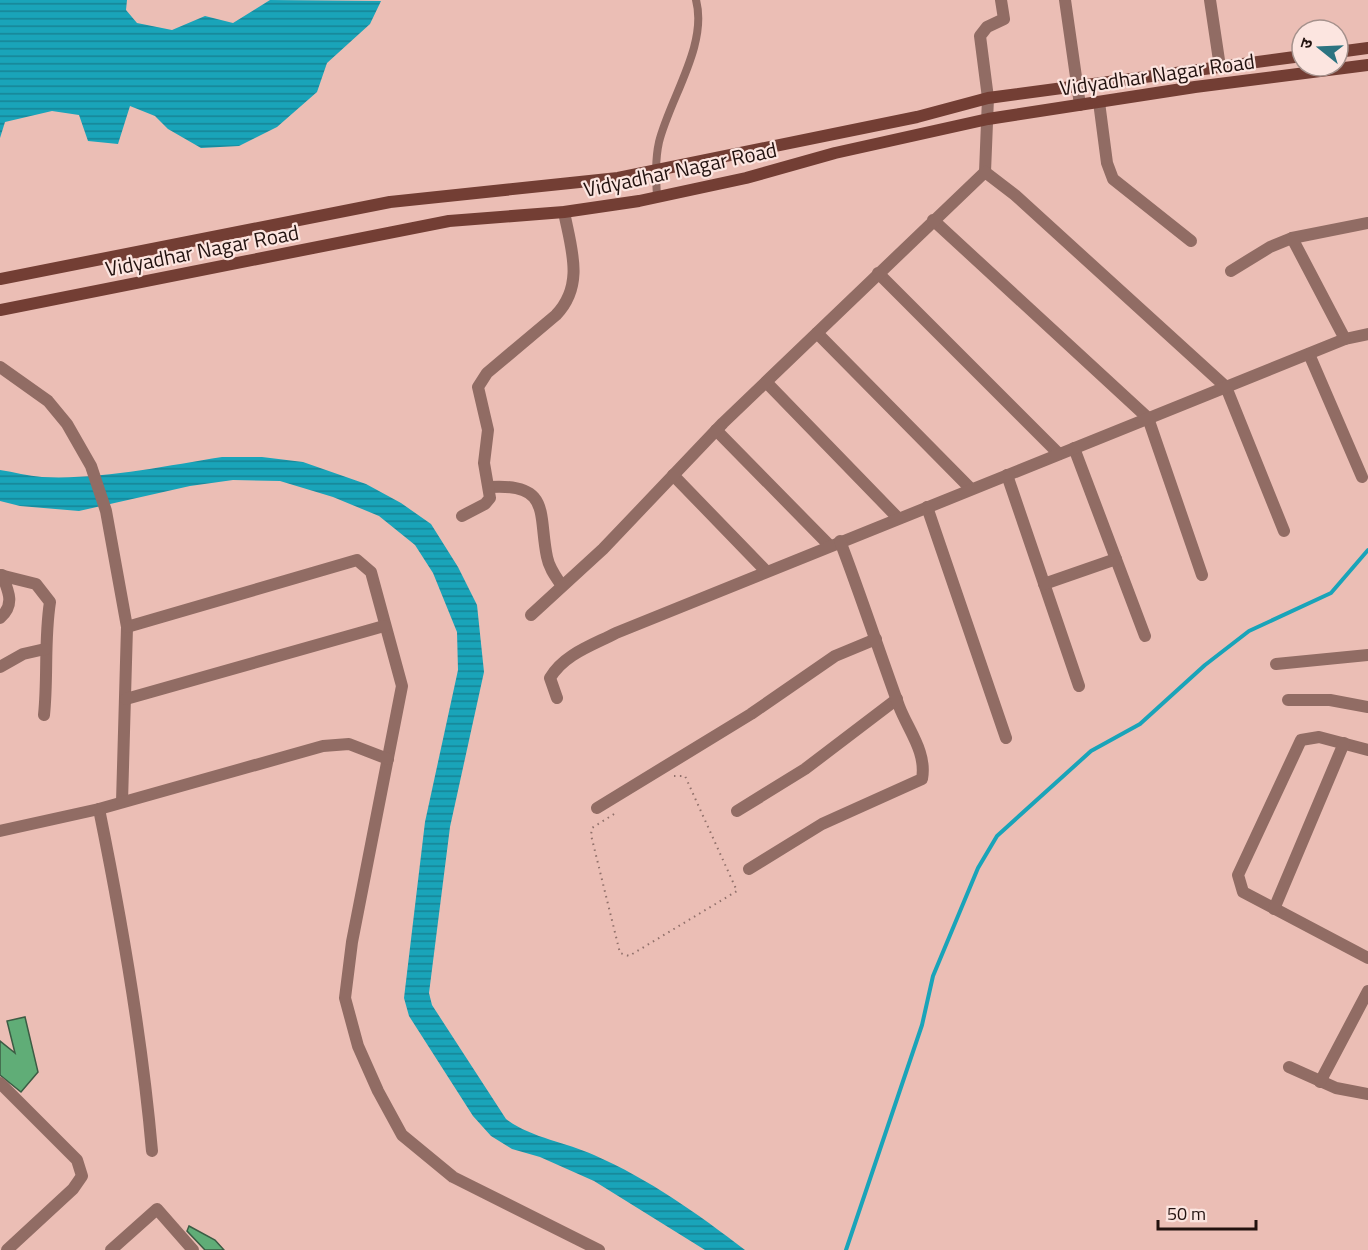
<svg xmlns="http://www.w3.org/2000/svg" width="1368" height="1250" viewBox="0 0 1368 1250" font-family="'Titillium Web','Noto Sans Devanagari',sans-serif">
<defs>
<pattern id="water-rules" width="6" height="5" patternUnits="userSpaceOnUse" patternTransform="scale(1.5)"><rect width="6" height="5" fill="#19a4b9"/><path d="M0 2.5h6" fill="none" stroke="#168495"/></pattern>
</defs>
<rect width="100%" height="100%" fill="#ebbeb5"/>
<g fill="url(#water-rules)">
<polygon points="0,0 127,0 126,10 137,23 172,30 205,16 233,23 270,0 381,1 370,24 327,63 317,92 277,127 239,146 201,148 168,129 155,116 130,106 118,144 88,141 79,115 52,111 5,122 0,138"/>
<path d="M222 457H262L303 462 366 484 401 503 431 524 458 567 477 605 484 672 450 827 429 993 432 1005 506 1119C531 1138 566 1142 594 1155 649 1179 698 1214 745 1250H705L594 1181 540 1157 512 1149 491 1136 473 1116 409 1016 404 998 425 822 458 670 457 632 433 573 415 545 379 516 333 497 280 481 233 480 190 486 79 511 20 506 0 501V470C14 472 28 476 42 477 101 480 164 466 222 457Z"/>
</g>
<g fill="none" stroke-linecap="round" stroke-linejoin="round">
<polyline stroke="#19a4b9" stroke-width="4" points="846,1250 922,1025 933,976 978,868 997,836 1091,751 1140,724 1205,665 1249,631 1331,593 1368,550"/>
</g>
<g fill="#60ad77" stroke="#3c5c44" stroke-width="1.5">
<polygon points="25,1017 38,1072 21,1092 0,1075 0,1041 15,1053 7,1021"/>
<polygon points="189,1226 215,1240 224,1250 205,1250 187,1231"/>
</g>
<g fill="none" stroke-linecap="round" stroke-linejoin="round">
<polyline stroke="#90706a" stroke-width="2" stroke-dasharray="1.5 4.5" stroke-linecap="butt" points="614,814 592,828 591,835 620,953 629,956 737,891 685,776 674,776"/>
<path stroke="#916c64" stroke-width="8" d="M657 197C656 178 655 160 659 142 670 98 708 45 696 0"/>
<g stroke="#916c64" stroke-width="12">
<polyline points="1065,0 1080,105"/>
<polyline points="1210,0 1220,67"/>
<polyline points="1099,102 1107,163 1113,179 1191,241"/>
<polyline points="985,172 988,98 980,36 987,27 1004,19 1001,0"/>
<polyline points="933,220 1148,418 1202,575"/>
<polyline points="1231,271 1270,247 1292,238"/>
<polyline points="878,273 1059,454"/>
<polyline points="817,333 971,489"/>
<polyline points="1345,339 1368,334"/>
<polyline points="1309,354 1362,477"/>
<polyline points="0,367 48,401 67,424 91,466 106,511 127,627 122,802"/>
<polyline points="766,382 898,518"/>
<polyline points="716,430 830,546"/>
<polyline points="1074,448 1145,636"/>
<polyline points="673,475 766,571"/>
<polyline points="1007,475 1079,686"/>
<path d="M490 487C552 483 538 515 547 557 549 568 556 577 562 586"/>
<polyline points="927,507 1006,738"/>
<path d="M462 516 485 504 490 498 484 463 488 430 478 387 487 373 556 315C585 285 571 248 564 212"/>
<path d="M0 575 36 584 50 602C44 640 48 677 44 715"/>
<polyline points="1044,584 1116,559"/>
<polyline points="531,615 603,549 723,423 985,172 1015,195 1226,387 1284,531"/>
<path d="M0 618C15 605 9 592 2 575"/>
<polyline points="127,627 357,560 371,572 402,686 352,942 345,998 358,1046 378,1091 402,1135 453,1177 599,1250"/>
<polyline points="1276,664 1368,655"/>
<polyline points="0,667 23,654 45,649"/>
<path d="M557 698 550 678C564 654 593 645 616 633L1345 339 1292 238 1368 223"/>
<polyline points="126,699 384,626"/>
<polyline points="1288,700 1330,700 1368,707"/>
<polyline points="1368,750 1319,737 1301,740 1238,875 1243,892 1368,958"/>
<polyline points="597,808 751,714 835,656 876,639"/>
<path d="M99 809C122 922 142 1036 152 1151"/>
<polyline points="737,811 805,769 897,699"/>
<polyline points="0,831 99,809 323,746 349,744 388,759"/>
<path d="M749 869 822 824 922 779C927 752 908 730 899 706 879 651 861 596 840 541"/>
<polyline points="1274,909 1344,743"/>
<polyline points="1289,1067 1336,1088 1368,1094"/>
<polyline points="1320,1082 1368,991"/>
<polyline points="0,1083 77,1160 82,1176 73,1189 7,1250"/>
<polyline points="111,1250 157,1209 193,1250"/>
</g>
<g stroke="#733e34" stroke-width="12">
<polyline points="1338,52 1368,48"/>
<polyline points="0,279 390,202 618,178 917,117 988,98 1302,56"/>
<polyline points="0,310 449,221 564,212 639,201 746,178 835,153 988,119 1195,87 1368,65"/>
</g>
</g>
<g text-anchor="middle" dominant-baseline="central" stroke-width="4.5" stroke-linejoin="round" paint-order="stroke">
<g font-size="21" fill="#22120f" stroke="#fce5e0">
<text transform="translate(1157 74) rotate(-8)">Vidyadhar Nagar Road</text>
<text transform="translate(680 169) rotate(-12)">Vidyadhar Nagar Road</text>
<text transform="translate(202 250) rotate(-11)">Vidyadhar Nagar Road</text>
</g>
</g>
<g transform="translate(1320 48) rotate(288)"><circle r="28" fill="#fce5e0" stroke="#a5918c" stroke-width="1.5"/>
<path d="M0-4.5L10 22L0 15L-10 22Z" fill="#2c7380"/>
<text y="-9" font-size="16" font-weight="bold" text-anchor="middle" fill="#22120f">उ</text>
</g>
<path d="M1158 1220v9h98v-9" fill="none" stroke="#22120f" stroke-width="3"/>
<text x="1167" y="1220" font-size="18" fill="#22120f" stroke="#fce5e0" stroke-width="4.5" paint-order="stroke">50 m</text>
</svg>
